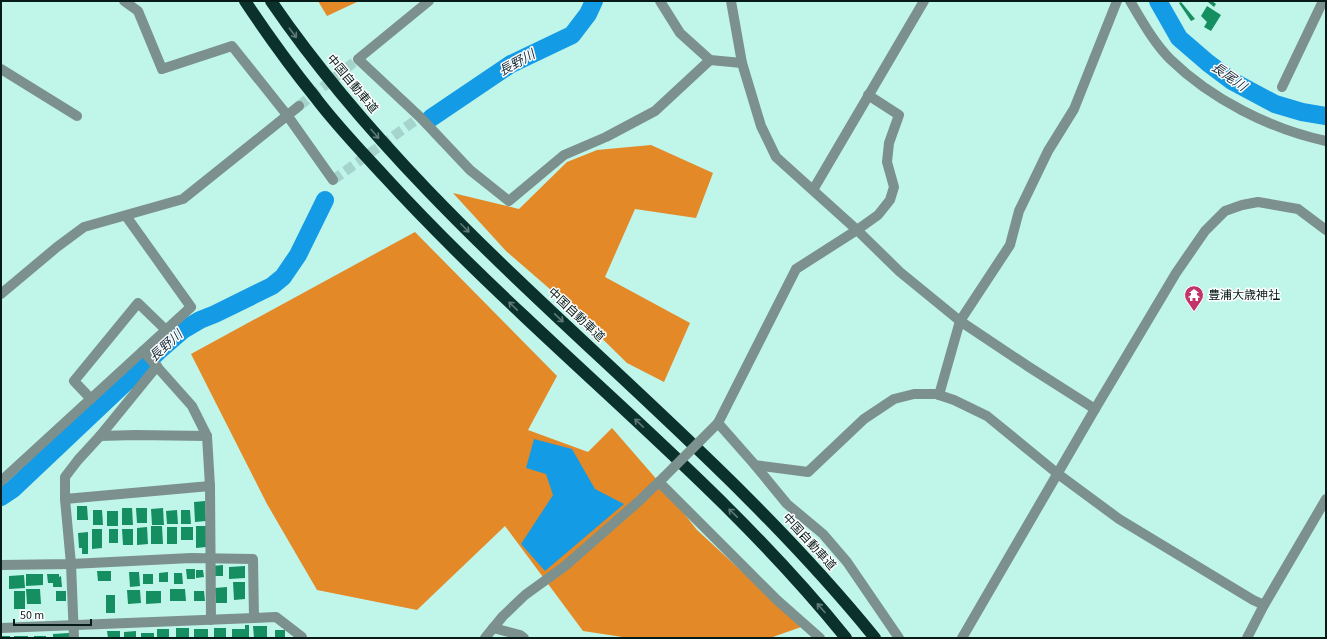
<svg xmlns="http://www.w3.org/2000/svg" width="1327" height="639" viewBox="0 0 1327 639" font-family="'Source Sans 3','Noto Sans JP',sans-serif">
<rect width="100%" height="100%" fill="#c0f5ea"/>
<g fill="#e48927">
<polygon points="318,1 359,1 327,16"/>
<polygon points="651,145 713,173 696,218 635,209 605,277 690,323 664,382 627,363 566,303 506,251 453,193 519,209 567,162 597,150"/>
<polygon points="415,232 557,376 528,430 588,452 612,428 659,482 697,530 748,577 804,626 770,638 629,638 583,631 505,526 417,610 317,590 267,504 191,354"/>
</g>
<polygon fill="#139be6" points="534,439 572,449 595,489 624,504 545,571 521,544 553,495 546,474 526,468"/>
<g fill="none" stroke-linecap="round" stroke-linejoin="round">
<g stroke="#139be6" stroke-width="18">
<polyline points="1158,1 1179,38 1208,63 1232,81 1275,104 1302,112 1326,116"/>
<polyline points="431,118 511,64 572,35 588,14 594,1"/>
<polyline points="1,497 13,489 160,350 183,330 200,320 215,314 272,286 283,277 298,255 325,200"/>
</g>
</g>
<g fill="#158e61">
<polygon points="1209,1 1212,1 1216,4 1214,7 1208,2"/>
<polygon points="1181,2 1195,19 1191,21 1179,3"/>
<polygon points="1207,6 1221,15 1211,31 1204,27 1207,22 1201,16"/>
<polygon points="205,501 206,521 195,522 194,502"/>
<polygon points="77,506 87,506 88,520 77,520"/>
<polygon points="122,508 132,508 133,525 122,525"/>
<polygon points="136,508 147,508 147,523 137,523"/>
<polygon points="163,508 164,525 152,525 151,509"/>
<polygon points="93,510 102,510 103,525 93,525"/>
<polygon points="177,510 178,524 167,524 166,511"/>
<polygon points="181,510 190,510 191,524 181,524"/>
<rect x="107" y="511" width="11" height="15"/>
<polygon points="151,526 162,526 163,544 151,544"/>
<polygon points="196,526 206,526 206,547 196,548"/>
<polygon points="147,527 148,544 137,545 137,528"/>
<rect x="167" y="527" width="10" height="17"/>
<rect x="181" y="527" width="12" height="13"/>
<polygon points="92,529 102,529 102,548 92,549"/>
<rect x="109" y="529" width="9" height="14"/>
<polygon points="122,529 133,529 133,545 123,545"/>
<polygon points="88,532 88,554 82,554 82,548 79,548 78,533"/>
<polygon points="223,565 223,576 213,576 212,566"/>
<polygon points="245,566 245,578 229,579 229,567"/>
<polygon points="186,569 195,569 195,579 187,579"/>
<polygon points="196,570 203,570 204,577 196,578"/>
<polygon points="97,571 111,571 111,581 98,581"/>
<polygon points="129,572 139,572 140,586 130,587"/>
<polygon points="168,572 168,582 159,582 159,573"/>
<polygon points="174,573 182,573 183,584 174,584"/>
<polygon points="26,574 43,574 43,585 26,586"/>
<polygon points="47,574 59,574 59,577 61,576 62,587 53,587 53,583 48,583"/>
<rect x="143" y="574" width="10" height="10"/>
<polygon points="24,575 25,588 9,589 9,576"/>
<polygon points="233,582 245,582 245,599 234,600"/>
<polygon points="227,587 227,603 216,603 215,588"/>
<polygon points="26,589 40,589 41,604 27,604"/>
<polygon points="170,589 185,589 186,601 170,601"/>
<polygon points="127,590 140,590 141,603 128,604"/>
<rect x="14" y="591" width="11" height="18"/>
<rect x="56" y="591" width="10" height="10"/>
<polygon points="146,591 161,591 161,603 146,604"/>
<polygon points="194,591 204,591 205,601 194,601"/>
<rect x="106" y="595" width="9" height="18"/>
<polygon points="245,625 249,625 249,638 232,638 232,629 245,629"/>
<polygon points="253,626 267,626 267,638 254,638"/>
<rect x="176" y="628" width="13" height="10"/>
<rect x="214" y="628" width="12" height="10"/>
<rect x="157" y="629" width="12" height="9"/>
<rect x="194" y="629" width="14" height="9"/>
<rect x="275" y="630" width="10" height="8"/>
<polygon points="107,631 120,631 120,638 108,638"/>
<polygon points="136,631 136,638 124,638 124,632"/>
<polygon points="69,633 69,638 53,638 53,634"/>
<rect x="141" y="633" width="13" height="5"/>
<rect x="1" y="636" width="9" height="2"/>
<rect x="14" y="636" width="14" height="2"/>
<rect x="34" y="636" width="12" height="2"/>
</g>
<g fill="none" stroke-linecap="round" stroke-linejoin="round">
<g stroke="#a4d4cb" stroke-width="10" stroke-dasharray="10 5" stroke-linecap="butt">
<polyline points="299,106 358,59"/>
<polyline points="333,180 420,117"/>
</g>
<g stroke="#7c918d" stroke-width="10">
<polyline points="124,1 138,11 162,69 232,46 287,115 333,180"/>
<polyline points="429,1 358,59 420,117 470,170 509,201 564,155 606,137 655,111 710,60 680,33 660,1"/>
<polyline points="731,1 742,63 761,126 776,157 857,230 900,272 960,321 1029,367 1095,409"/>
<path d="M1130 1C1142 21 1154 43 1170 59 1211 99 1270 129 1326 141"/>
<polyline points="710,60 742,63"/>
<polyline points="1,69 77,116"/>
<polyline points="1282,87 1323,1"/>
<polyline points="868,95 899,115 889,143 887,162 894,187 890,200 878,215 857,230 796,269 718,423 755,465 808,472 864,419 894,399 914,394 936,394 954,400 987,416 1058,474 1119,519 1253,600 1264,605"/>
<polyline points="813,190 924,1"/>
<polyline points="1,294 57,247 84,227 183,199 299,106"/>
<polyline points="143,351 192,406 207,436 210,486 211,620"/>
<polyline points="939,395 960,321 1010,245 1019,211 1048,151 1074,109 1117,1"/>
<polyline points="91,399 74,381 138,303 166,330"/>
<polyline points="100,436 157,366"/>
<polyline points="755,465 787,504 823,534 847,562 899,638"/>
<polyline points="1,481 191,307 126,216"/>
<polyline points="659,482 777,600 820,638"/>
<polyline points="65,499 210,486"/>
<polyline points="1,565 71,564 191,558 253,559 254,618 276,617 302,637 302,638"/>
<polyline points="1,628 254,618"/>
<polyline points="493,628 520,635 524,638"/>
<polyline points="74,638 71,564 65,499 65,477 78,460 100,436 135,435 207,436"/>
<polyline points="485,638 503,616 525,595 565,566 638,502 664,477"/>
<polyline points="962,638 1095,409 1176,273 1205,231 1225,211 1242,205 1258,202 1298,209 1326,230"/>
<polyline points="1247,638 1264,605 1326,499"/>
</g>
<g stroke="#0a312b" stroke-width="12">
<path d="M245 1C267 34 290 66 315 97 336 125 361 151 385 177 429 225 477 272 525 317 635 421 751 520 846 638"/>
<path d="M271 1C438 245 690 410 875 638"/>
</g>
<polyline stroke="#7c918d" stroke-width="10" points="664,477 718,423"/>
</g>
<defs><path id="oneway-shaft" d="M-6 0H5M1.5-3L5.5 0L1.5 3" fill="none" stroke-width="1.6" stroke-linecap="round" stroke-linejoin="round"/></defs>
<g stroke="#607975">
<use href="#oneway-shaft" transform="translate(293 33) rotate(53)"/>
<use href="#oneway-shaft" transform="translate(375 134) rotate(49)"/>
<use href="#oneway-shaft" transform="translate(465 228) rotate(45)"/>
<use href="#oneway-shaft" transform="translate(513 306) rotate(-136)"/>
<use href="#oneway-shaft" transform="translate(559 318) rotate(43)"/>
<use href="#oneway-shaft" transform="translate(639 423) rotate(-137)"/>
<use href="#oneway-shaft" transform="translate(733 513) rotate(-136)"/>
<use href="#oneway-shaft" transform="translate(821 608) rotate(-131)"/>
</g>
<defs>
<g id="temple-pin" transform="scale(1)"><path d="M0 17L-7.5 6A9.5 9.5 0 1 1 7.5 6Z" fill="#c1356b" stroke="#fff"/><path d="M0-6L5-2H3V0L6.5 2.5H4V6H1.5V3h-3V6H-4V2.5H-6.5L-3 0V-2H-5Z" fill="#fff"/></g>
</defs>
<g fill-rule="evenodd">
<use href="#temple-pin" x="1194" y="295"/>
</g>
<g text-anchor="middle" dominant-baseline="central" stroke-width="3" stroke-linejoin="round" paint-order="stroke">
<g font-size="12" fill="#071c19" stroke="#fff">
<text transform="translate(352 84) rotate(50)">中国自動車道</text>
<text transform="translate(576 315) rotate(43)">中国自動車道</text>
<text transform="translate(809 542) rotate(47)">中国自動車道</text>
</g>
<g font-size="12" fill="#071c19" stroke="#fff" text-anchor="start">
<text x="1208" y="295">豊浦大歳神社</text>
</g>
<g font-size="13" font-style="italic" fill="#192c3b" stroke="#fff">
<text transform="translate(517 63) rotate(-29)">長野川</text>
<text transform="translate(1229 77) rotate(35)">長尾川</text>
<text transform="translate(166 346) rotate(-42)">長野川</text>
</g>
</g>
<rect width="1327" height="639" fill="none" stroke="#071c19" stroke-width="4"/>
<path d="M14 619v6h77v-6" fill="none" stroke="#071c19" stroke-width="2"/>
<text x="20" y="619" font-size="12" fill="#071c19" stroke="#ffffff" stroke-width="3" paint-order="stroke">50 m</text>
</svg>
